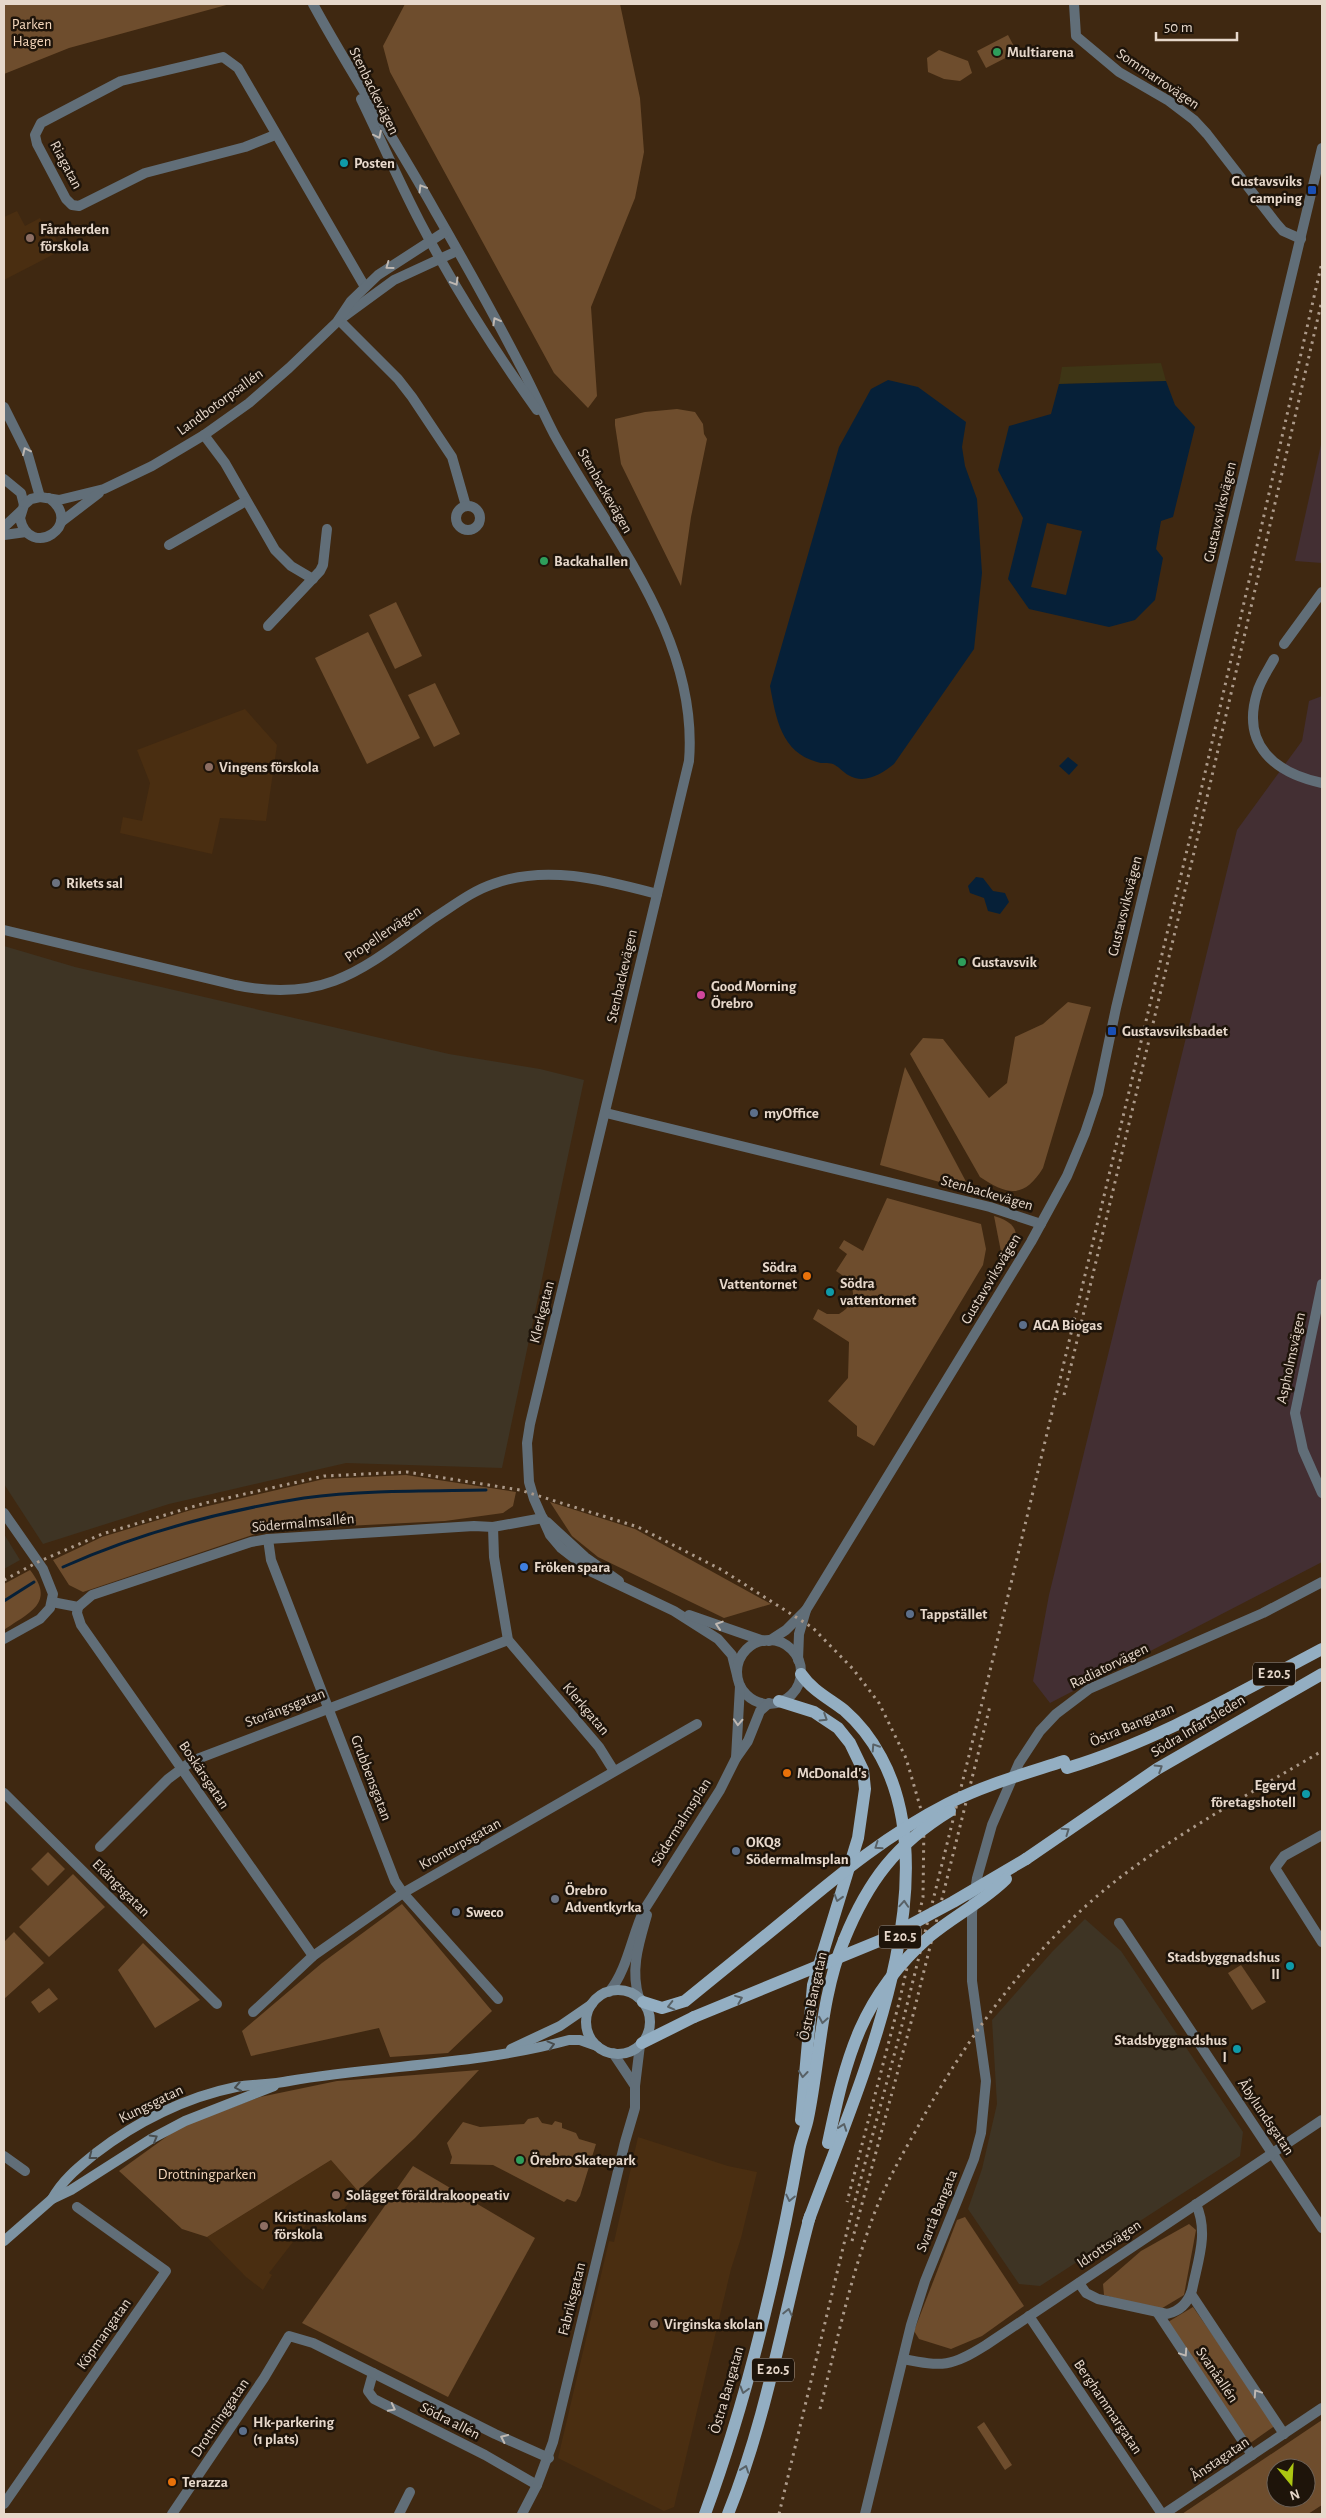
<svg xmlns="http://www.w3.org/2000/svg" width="1326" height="2518" viewBox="0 0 1326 2518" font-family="'Alegreya Sans',sans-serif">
<rect width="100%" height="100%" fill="#3f2811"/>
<g fill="#432f33">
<polygon points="1322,440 1322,563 1295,561"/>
<polygon points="1322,696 1322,1562 1050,1703 1033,1681 1049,1595 1237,830 1302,741 1309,701"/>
</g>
<g fill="#3e3424">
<polygon points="4,946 75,967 449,1054 540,1069 584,1080 502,1468 346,1463 169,1504 43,1544 4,1484"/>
<polygon points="4,1534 20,1560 4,1569"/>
<polygon points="1085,1919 1121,1951 1243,2132 1240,2156 1040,2286 1019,2284 968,2209 982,2169 997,2104 992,2020 1052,1952"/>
</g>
<g fill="#4a2e11">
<polygon points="17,211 25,226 40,218 44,226 48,224 62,250 4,280 4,217"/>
<polygon points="245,709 277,745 266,821 220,818 212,854 120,833 123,817 142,821 150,783 137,750"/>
<polygon points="638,2137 728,2166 757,2172 741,2238 731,2269 674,2507 664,2511 558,2458 609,2241 614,2242"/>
<polygon points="331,2160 358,2191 334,2222 332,2220 327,2227 313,2216 269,2273 272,2275 263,2290 246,2277 207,2237"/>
</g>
<g fill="#6e4d2d" fill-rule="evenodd">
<polygon points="4,4 230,4 69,48 4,74"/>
<polygon points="405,4 620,4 640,98 644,152 635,198 591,307 597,396 588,408 554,373 390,72 383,46"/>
<polygon points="1008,35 1017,52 986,68 977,51"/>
<polygon points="939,50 968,61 972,73 960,81 944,79 928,72 927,58"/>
<polygon points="677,409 695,412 703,424 704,434 707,439 691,517 681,586 621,464 615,425 615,419 645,412"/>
<polygon points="396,602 422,656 395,669 369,615"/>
<polygon points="368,632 420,738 367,764 315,658"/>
<polygon points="435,683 460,734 434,747 408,695"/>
<path d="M1068 1002 1091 1007 1043 1168C1024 1199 1007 1195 980 1177L910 1054 923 1038 943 1039 989 1098 1007 1083 1015 1037 1043 1024Z"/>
<polygon points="905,1067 971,1191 880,1165"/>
<path d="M887 1198 981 1224 986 1249 983 1265 874 1446 857 1436V1426L828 1401 848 1378 849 1342 813 1319 818 1309 827 1314H839C861 1301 855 1282 836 1271L847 1254 839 1248 844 1240 863 1251Z"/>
<path d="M994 1216C1025 1225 1018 1241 1003 1262Z"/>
<polygon points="406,1475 516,1492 513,1506 503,1513 445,1521 267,1530 83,1592 69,1585 53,1560 102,1537 191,1510 324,1479"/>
<polygon points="550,1502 635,1529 771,1604 724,1618 598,1557 572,1536"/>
<path d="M30 1570C56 1603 30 1612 4 1630V1584Z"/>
<polygon points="48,1852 65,1869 48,1886 31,1869"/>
<polygon points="73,1874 105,1907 49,1957 19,1927"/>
<polygon points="402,1904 492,2011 448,2053 390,2057 379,2028 251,2056 242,2031 322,1963"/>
<polygon points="14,1932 44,1963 4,1999 4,1942"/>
<polygon points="143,1943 200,2000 155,2028 118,1970"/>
<polygon points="1241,1965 1266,2002 1252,2010 1228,1973"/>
<polygon points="49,1988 58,1999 39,2013 31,2002"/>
<polygon points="479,2070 415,2138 358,2191 331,2160 207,2237 182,2229 119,2171 180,2127 260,2097 337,2081"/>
<polygon points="538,2117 542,2123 552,2125 555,2121 562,2123 562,2128 576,2133 579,2139 596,2144 580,2196 576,2202 567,2199 564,2202 493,2165 450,2164 452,2157 447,2143 463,2122 480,2127 524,2124 528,2119"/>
<polygon points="413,2166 535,2238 448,2397 302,2323"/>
<polygon points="965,2217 1024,2306 982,2336 951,2349 919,2339 914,2331 957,2220"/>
<polygon points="1189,2224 1196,2230 1184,2295 1159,2310 1104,2295 1103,2284 1141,2251"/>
<polygon points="1193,2307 1276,2425 1249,2444 1168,2322"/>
<path d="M1322 2420V2505L1308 2514H1182ZM1276 2468H1306V2498H1276Z"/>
<polygon points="984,2422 1012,2465 1005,2470 977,2427"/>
</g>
<polygon fill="#3e3515" points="1161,363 1166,381 1059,384 1062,367"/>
<g fill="#062038" fill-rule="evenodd">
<path d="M888 380 918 387 966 422 962 447 965 466 977 499 982 573 974 649 894 764C881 774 865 785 848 775 843 772 838 766 833 764 828 762 822 764 817 762 781 752 776 718 770 686L839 447 871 389Z"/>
<path d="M1166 381 1175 405 1195 427 1173 517 1161 521 1156 549 1163 558 1155 600 1135 620 1109 627 1029 609 1008 579 1023 518 998 470 1009 426 1051 414 1059 384ZM1047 523 1082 531 1066 595 1031 587Z"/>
<polygon points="1068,757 1078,765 1069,775 1059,766"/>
<polygon points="976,877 983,878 993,891 1005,893 1009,902 1000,914 988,911 984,898 970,893 968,886"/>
</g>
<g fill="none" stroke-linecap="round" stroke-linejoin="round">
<g stroke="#062038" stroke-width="3">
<path d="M63 1567C139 1533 222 1511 304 1498 364 1490 425 1491 486 1490"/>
<polyline points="4,1601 34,1582"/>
</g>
<g stroke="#616e78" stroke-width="10">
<polyline points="1074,4 1076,36 1119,72 1169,101 1194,120 1207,134 1276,223 1283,231 1301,239"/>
<polyline points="275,135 245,147 145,173 79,206 72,205 66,199 37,144 35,135 41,123 121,81 223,57 238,68 365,287"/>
<polyline points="339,320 398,379 412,397 452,457 466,506"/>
<polyline points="4,407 28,455 40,497"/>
<polyline points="204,435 225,463 275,550 291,566 313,579"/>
<polyline points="4,479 21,493 24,505"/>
<circle cx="468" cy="518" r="12"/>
<polyline points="169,545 246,501"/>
<polyline points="268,626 320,571 323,565 327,529"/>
<polyline points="1284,644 1322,592"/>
<path d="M1274 659C1268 670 1260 681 1257 693 1241 745 1275 773 1322 783"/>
<path d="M4 930 235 985C327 1004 364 968 434 918 453 906 472 891 493 884 546 864 604 880 657 894"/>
<polyline points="606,1113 990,1207 1041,1224"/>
<polyline points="1322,1284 1295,1413 1303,1450 1322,1493"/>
<polyline points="493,1527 494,1557 508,1640 599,1747 614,1771"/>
<polyline points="268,1539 271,1560 395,1881 403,1893 498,1999"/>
<polyline points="78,1607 77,1613 81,1625 313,1956"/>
<polyline points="4,1793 217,2004"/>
<polyline points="1322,1835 1284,1856 1275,1868 1322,1942"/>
<polyline points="100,1847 168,1779 192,1761 508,1640"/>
<polyline points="1119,1923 1322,2228"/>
<polyline points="253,2012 313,1956 403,1893 697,1724"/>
<polyline points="613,2053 635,2086"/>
<polyline points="4,2156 25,2171"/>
<path d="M1079 2283 1086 2293 1098 2299 1167 2314C1180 2311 1188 2303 1192 2290 1198 2260 1209 2233 1196 2204"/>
<polyline points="1191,2294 1284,2434"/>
<polyline points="1157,2312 1252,2455"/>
<polyline points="1029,2316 1162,2514"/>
<path d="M903 2359C943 2367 951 2367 986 2345L1322 2120"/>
<polyline points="373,2373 368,2391 374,2399 485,2455 537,2485"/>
<polyline points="4,2504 166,2271 77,2207"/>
<polyline points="172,2514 264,2378 289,2336 313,2343 495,2434 549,2458"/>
<polyline points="399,2514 410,2492"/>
<polyline points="522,2514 537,2485 553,2442 625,2142 635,2108 635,2086 640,2045"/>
<polyline points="1164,2514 1322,2408"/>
</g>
<g stroke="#616e78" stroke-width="10">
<path d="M313 4C351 74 396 141 435 211 464 261 493 313 520 365 532 387 542 411 554 434 610 536 699 638 689 761L530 1424 527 1443 529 1482 534 1499 550 1535 561 1548 592 1572 674 1611 718 1639 732 1655 737 1675"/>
<path d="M361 99C381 140 399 182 420 222 454 287 494 350 537 410"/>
<polyline points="342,318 394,280 457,251"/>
<path d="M49 498C86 525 29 561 20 518L24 505 31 499 40 497 59 500 104 489 152 466 204 435 249 403 289 368 337 322 351 301 378 275 446 231"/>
<polyline points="61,522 99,493"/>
<polyline points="4,527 21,511"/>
<polyline points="4,535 26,532"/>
<polyline points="4,1513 43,1569 53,1594 50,1608 40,1619 4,1639"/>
<polyline points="547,1522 585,1557 619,1581"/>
<polyline points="52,1602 78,1607 92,1595 251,1542 268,1539 474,1526 493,1527 543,1518"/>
<polyline points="689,1615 764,1641"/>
<circle cx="769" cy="1672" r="32"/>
<polyline points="769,1641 786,1630 806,1610"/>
<polyline points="798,1660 799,1634 806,1610 1031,1242 1067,1176 1085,1133 1098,1094 1116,1008 1322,148"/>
<polyline points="736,1758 740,1686"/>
<path d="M609 1992C627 1971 632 1935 644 1910L720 1790 736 1758 748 1741 760 1711 769 1703"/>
<path d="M639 1998C630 1969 639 1943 647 1915"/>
<polyline points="865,2514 911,2325 925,2281 974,2159 981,2133 986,2081 972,1981 972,1912 977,1878 992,1825 1019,1763 1040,1731 1056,1714 1089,1689 1263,1613 1322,1582"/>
</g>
<g stroke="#7d93a2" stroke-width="10">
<circle cx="618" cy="2022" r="32"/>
<polyline points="511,2049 560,2026 592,2004"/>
<path d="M52 2199C63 2179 79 2167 96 2153 136 2122 186 2097 236 2087 253 2084 271 2085 289 2081 382 2065 477 2065 569 2040H580L597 2046"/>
<polyline points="4,2241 52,2199 71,2190 151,2139 185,2121 274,2086"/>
</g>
<g stroke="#93aec2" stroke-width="12">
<path d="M801 1674C812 1690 828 1698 844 1710 859 1723 872 1740 881 1757 952 1887 854 2096 808 2222"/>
<polyline points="779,1701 814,1712 838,1728 850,1743 863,1770 865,1789 858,1838 813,1985 801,2120"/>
<path d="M1067 1768C1157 1741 1240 1692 1322 1649"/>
<polyline points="1026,1859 1157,1769 1322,1674"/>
<polyline points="643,2002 662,2008 685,2001 792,1914"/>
<polyline points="642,2043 694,2017"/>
<path d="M705 2514C748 2397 777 2273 799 2151 801 2139 806 2129 808 2118 820 2059 821 1996 844 1940"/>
<path d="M728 2514C767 2418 783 2316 810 2216"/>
</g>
<g stroke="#ac9a8a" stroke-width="3" stroke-dasharray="2.5 5" stroke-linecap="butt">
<polyline points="1064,1395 1202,819 1322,300"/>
<polyline points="4,1580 38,1562 102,1534 205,1503 324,1476 407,1472 520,1490 638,1527 722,1570 813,1628 853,1669 879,1703 906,1758 924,1820 923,1897 899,2003 847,2202"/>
<polyline points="852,2241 913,2015 990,1706"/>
<path d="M820 2409C836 2345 850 2279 873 2217 884 2187 899 2160 915 2132 970 2031 1040 1935 1134 1867 1194 1824 1259 1788 1322 1751"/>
<polyline points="779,2514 849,2223 900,2033 989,1675 1194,821 1322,262"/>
</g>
<g stroke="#93aec2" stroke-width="12">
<path d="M792 1914C841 1873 890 1833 947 1804 984 1785 1024 1774 1064 1761"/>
<path d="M844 1940C868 1881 896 1844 950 1811"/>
<polyline points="694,2017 884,1939 953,1902 1026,1859"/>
<path d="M828 2143C846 2057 861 1996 930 1936 954 1916 984 1901 1006 1879"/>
</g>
</g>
<defs><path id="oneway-chevron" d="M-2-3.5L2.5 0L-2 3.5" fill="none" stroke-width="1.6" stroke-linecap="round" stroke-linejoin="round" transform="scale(1.25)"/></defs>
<g stroke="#bfb8b2">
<use href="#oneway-chevron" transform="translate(378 135) rotate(64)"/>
<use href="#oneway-chevron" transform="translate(422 188) rotate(-121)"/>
<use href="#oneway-chevron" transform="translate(389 266) rotate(144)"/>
<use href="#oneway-chevron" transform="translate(455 282) rotate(59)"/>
<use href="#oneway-chevron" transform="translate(496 321) rotate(-119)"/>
<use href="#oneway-chevron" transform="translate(26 451) rotate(-115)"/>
<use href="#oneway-chevron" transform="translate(719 1625) rotate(-162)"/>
<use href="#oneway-chevron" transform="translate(738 1722) rotate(93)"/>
<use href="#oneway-chevron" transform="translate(1184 2353) rotate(56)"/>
<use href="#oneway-chevron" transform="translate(1257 2393) rotate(-124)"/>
<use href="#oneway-chevron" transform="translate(392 2408) rotate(27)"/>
<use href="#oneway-chevron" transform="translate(504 2438) rotate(-155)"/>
</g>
<g stroke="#586166">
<use href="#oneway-chevron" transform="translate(824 1718) rotate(32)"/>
<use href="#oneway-chevron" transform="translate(875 1747) rotate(-123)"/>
<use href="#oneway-chevron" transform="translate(1159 1768) rotate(-32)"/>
<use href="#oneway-chevron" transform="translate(1066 1831) rotate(-35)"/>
<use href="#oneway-chevron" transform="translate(878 1846) rotate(145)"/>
<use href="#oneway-chevron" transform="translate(838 1898) rotate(107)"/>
<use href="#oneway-chevron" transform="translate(904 1904) rotate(-86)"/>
<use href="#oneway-chevron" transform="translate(739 1999) rotate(-22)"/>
<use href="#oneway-chevron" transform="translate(671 2006) rotate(166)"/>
<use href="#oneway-chevron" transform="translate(823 2020) rotate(100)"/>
<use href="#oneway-chevron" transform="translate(803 2074) rotate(96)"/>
<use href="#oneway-chevron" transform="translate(843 2127) rotate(-70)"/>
<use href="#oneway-chevron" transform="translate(790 2198) rotate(102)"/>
<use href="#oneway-chevron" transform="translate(788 2312) rotate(-77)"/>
<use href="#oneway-chevron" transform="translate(744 2390) rotate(106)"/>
<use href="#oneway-chevron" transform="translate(745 2469) rotate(-71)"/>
</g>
<g stroke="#494d4e">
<use href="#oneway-chevron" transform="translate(551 2045) rotate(-15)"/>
<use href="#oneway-chevron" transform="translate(238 2087) rotate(169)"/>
<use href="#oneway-chevron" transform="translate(154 2138) rotate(-30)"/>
<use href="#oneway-chevron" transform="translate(92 2156) rotate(142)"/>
</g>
<g fill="#2e9e5b" stroke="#1e140a" stroke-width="2">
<circle cx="997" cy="52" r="5"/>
<circle cx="544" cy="561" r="5"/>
<circle cx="962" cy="962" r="5"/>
<circle cx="520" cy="2160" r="5"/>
</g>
<g fill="#0f9aa8" stroke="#1e140a" stroke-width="2">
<circle cx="344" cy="163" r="5"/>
<circle cx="830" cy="1292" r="5"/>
<circle cx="1306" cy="1794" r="5"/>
<circle cx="1290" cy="1966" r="5"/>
<circle cx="1237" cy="2049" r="5"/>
</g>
<g fill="#1a4fb4" stroke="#1e140a" stroke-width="2">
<rect x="1307" y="185" width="10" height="10" rx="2.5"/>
<rect x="1107" y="1026" width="10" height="10" rx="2.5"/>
</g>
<g fill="#8d6e63" stroke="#1e140a" stroke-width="2">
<circle cx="30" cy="238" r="5"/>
<circle cx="209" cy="767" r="5"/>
<circle cx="336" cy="2195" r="5"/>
<circle cx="264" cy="2226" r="5"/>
<circle cx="654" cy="2324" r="5"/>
</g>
<g fill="#6b7280" stroke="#1e140a" stroke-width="2">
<circle cx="56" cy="883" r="5"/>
<circle cx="555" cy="1899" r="5"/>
</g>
<circle fill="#d1479c" stroke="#1e140a" stroke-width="2" cx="701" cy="995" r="5"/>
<g fill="#5c6f8a" stroke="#1e140a" stroke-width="2">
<circle cx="754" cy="1113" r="5"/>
<circle cx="1023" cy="1325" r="5"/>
<circle cx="910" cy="1614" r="5"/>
<circle cx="736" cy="1851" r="5"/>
<circle cx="456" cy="1912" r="5"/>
<circle cx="243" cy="2431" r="5"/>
</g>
<g fill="#e8710a" stroke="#1e140a" stroke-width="2">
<circle cx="807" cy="1276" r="5"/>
<circle cx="787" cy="1773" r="5"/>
<circle cx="172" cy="2482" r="5"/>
</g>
<circle fill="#3f7fe0" stroke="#1e140a" stroke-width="2" cx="524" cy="1567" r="5"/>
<g text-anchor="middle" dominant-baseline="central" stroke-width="5" stroke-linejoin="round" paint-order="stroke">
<g fill="#1e140a" stroke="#ab9d91" stroke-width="1">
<rect x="1253" y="1662.5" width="42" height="23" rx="4"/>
<rect x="879" y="1925.5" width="42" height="23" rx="4"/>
<rect x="752" y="2358.5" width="42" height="23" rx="4"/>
</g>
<g font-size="14" font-weight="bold" fill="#e7d8cb">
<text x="1274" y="1674">E 20.5</text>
<text x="900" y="1937">E 20.5</text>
<text x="773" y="2370">E 20.5</text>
</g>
<g font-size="15" fill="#f5d7bc" stroke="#1e140a">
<text x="32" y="24">Parken<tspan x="32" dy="17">Hagen</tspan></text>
<text x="207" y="2174">Drottningparken</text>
</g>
<g font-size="15" font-weight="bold" fill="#e7d8cb" stroke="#1e140a" text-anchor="start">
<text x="1007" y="52">Multiarena</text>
<text x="354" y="163">Posten</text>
<text x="1302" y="181" text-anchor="end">Gustavsviks<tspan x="1302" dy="17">camping</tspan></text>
<text x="40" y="229">Fåraherden<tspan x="40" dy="17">förskola</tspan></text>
<text x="554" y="561">Backahallen</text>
<text x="219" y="767">Vingens förskola</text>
<text x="66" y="883">Rikets sal</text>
<text x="972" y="962">Gustavsvik</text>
<text x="711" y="986">Good Morning<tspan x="711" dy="17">Örebro</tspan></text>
<text x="1122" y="1031">Gustavsviksbadet</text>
<text x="764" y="1113">myOffice</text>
<text x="797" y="1267" text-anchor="end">Södra<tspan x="797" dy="17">Vattentornet</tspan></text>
<text x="840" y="1283">Södra<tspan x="840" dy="17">vattentornet</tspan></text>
<text x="1033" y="1325">AGA Biogas</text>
<text x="534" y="1567">Fröken spara</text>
<text x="920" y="1614">Tappstället</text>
<text x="797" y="1773">McDonald's</text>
<text x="1296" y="1785" text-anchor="end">Egeryd<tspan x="1296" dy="17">företagshotell</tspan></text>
<text x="746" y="1842">OKQ8<tspan x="746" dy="17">Södermalmsplan</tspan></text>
<text x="565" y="1890">Örebro<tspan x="565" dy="17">Adventkyrka</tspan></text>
<text x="466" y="1912">Sweco</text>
<text x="1280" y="1957" text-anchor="end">Stadsbyggnadshus<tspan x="1280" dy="17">II</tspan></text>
<text x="1227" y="2040" text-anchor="end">Stadsbyggnadshus<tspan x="1227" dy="17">I</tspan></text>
<text x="530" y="2160">Örebro Skatepark</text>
<text x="346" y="2195">Solägget föräldrakoopeativ</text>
<text x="274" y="2217">Kristinaskolans<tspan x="274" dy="17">förskola</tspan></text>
<text x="664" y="2324">Virginska skolan</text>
<text x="253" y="2422">Hk-parkering<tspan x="253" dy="17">(1 plats)</tspan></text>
<text x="182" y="2482">Terazza</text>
</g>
<g font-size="15" fill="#e7d8cb" stroke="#1e140a">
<text transform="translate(1158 79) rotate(34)">Sommarrovägen</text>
<text transform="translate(374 91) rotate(64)">Stenbackevägen</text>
<text transform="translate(66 165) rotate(62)">Riagatan</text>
<text transform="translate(220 402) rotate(-36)">Landbotorpsallén</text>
<text transform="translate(605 491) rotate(60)">Stenbackevägen</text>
<text transform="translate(1220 512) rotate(-77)">Gustavsviksvägen</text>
<text transform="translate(1125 906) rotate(-76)">Gustavsviksvägen</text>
<text transform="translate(383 934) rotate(-34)">Propellervägen</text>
<text transform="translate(622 976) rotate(-77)">Stenbackevägen</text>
<text transform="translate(987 1193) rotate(16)">Stenbackevägen</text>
<text transform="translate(991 1279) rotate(-59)">Gustavsviksvägen</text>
<text transform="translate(542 1312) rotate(-76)">Klerkgatan</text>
<text transform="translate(1291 1358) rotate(-78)">Aspholmsvägen</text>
<text transform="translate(303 1523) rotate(-5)">Södermalmsallén</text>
<text transform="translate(1109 1666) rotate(-26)">Radiatorvägen</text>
<text transform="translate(285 1708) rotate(-21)">Storängsgatan</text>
<text transform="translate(586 1709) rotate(50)">Klerkgatan</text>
<text transform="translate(1132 1725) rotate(-23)">Östra Bangatan</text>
<text transform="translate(1198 1726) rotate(-31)">Södra Infartsleden</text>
<text transform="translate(204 1775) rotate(56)">Boskärsgatan</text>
<text transform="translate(371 1778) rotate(69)">Grubbensgatan</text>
<text transform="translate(681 1822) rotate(-58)">Södermalmsplan</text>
<text transform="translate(460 1844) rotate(-29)">Krontorpsgatan</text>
<text transform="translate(121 1888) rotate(45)">Ekängsgatan</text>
<text transform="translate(813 1996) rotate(-78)">Östra Bangatan</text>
<text transform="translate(151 2104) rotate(-26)">Kungsgatan</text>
<text transform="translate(1266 2117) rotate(56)">Åbylundsgatan</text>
<text transform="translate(937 2211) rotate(-68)">Svartå Bangata</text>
<text transform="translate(1109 2244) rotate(-34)">Idrottsvägen</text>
<text transform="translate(572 2299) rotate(-76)">Fabriksgatan</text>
<text transform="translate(104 2334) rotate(-55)">Köpmangatan</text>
<text transform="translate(1217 2375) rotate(56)">Svanåallén</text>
<text transform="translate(727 2390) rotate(-74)">Östra Bangatan</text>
<text transform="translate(1108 2407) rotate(56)">Berghammargatan</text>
<text transform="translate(220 2418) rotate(-56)">Drottninggatan</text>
<text transform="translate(450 2421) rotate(27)">Södra allén</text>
<text transform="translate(1220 2459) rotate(-34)">Ånstagatan</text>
</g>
</g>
<rect width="1326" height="2518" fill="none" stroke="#e7d8cb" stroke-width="10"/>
<g transform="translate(1291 2483) rotate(162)"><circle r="24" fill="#1e140a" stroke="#6e6257"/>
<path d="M0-4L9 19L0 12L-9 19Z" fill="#acc612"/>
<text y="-8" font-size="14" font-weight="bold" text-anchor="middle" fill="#e7d8cb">N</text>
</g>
<path d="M1156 32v8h81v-8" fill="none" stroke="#e7d8cb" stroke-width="2.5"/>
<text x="1164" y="32" font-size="15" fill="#e7d8cb" stroke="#1e140a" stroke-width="4" paint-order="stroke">50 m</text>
</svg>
